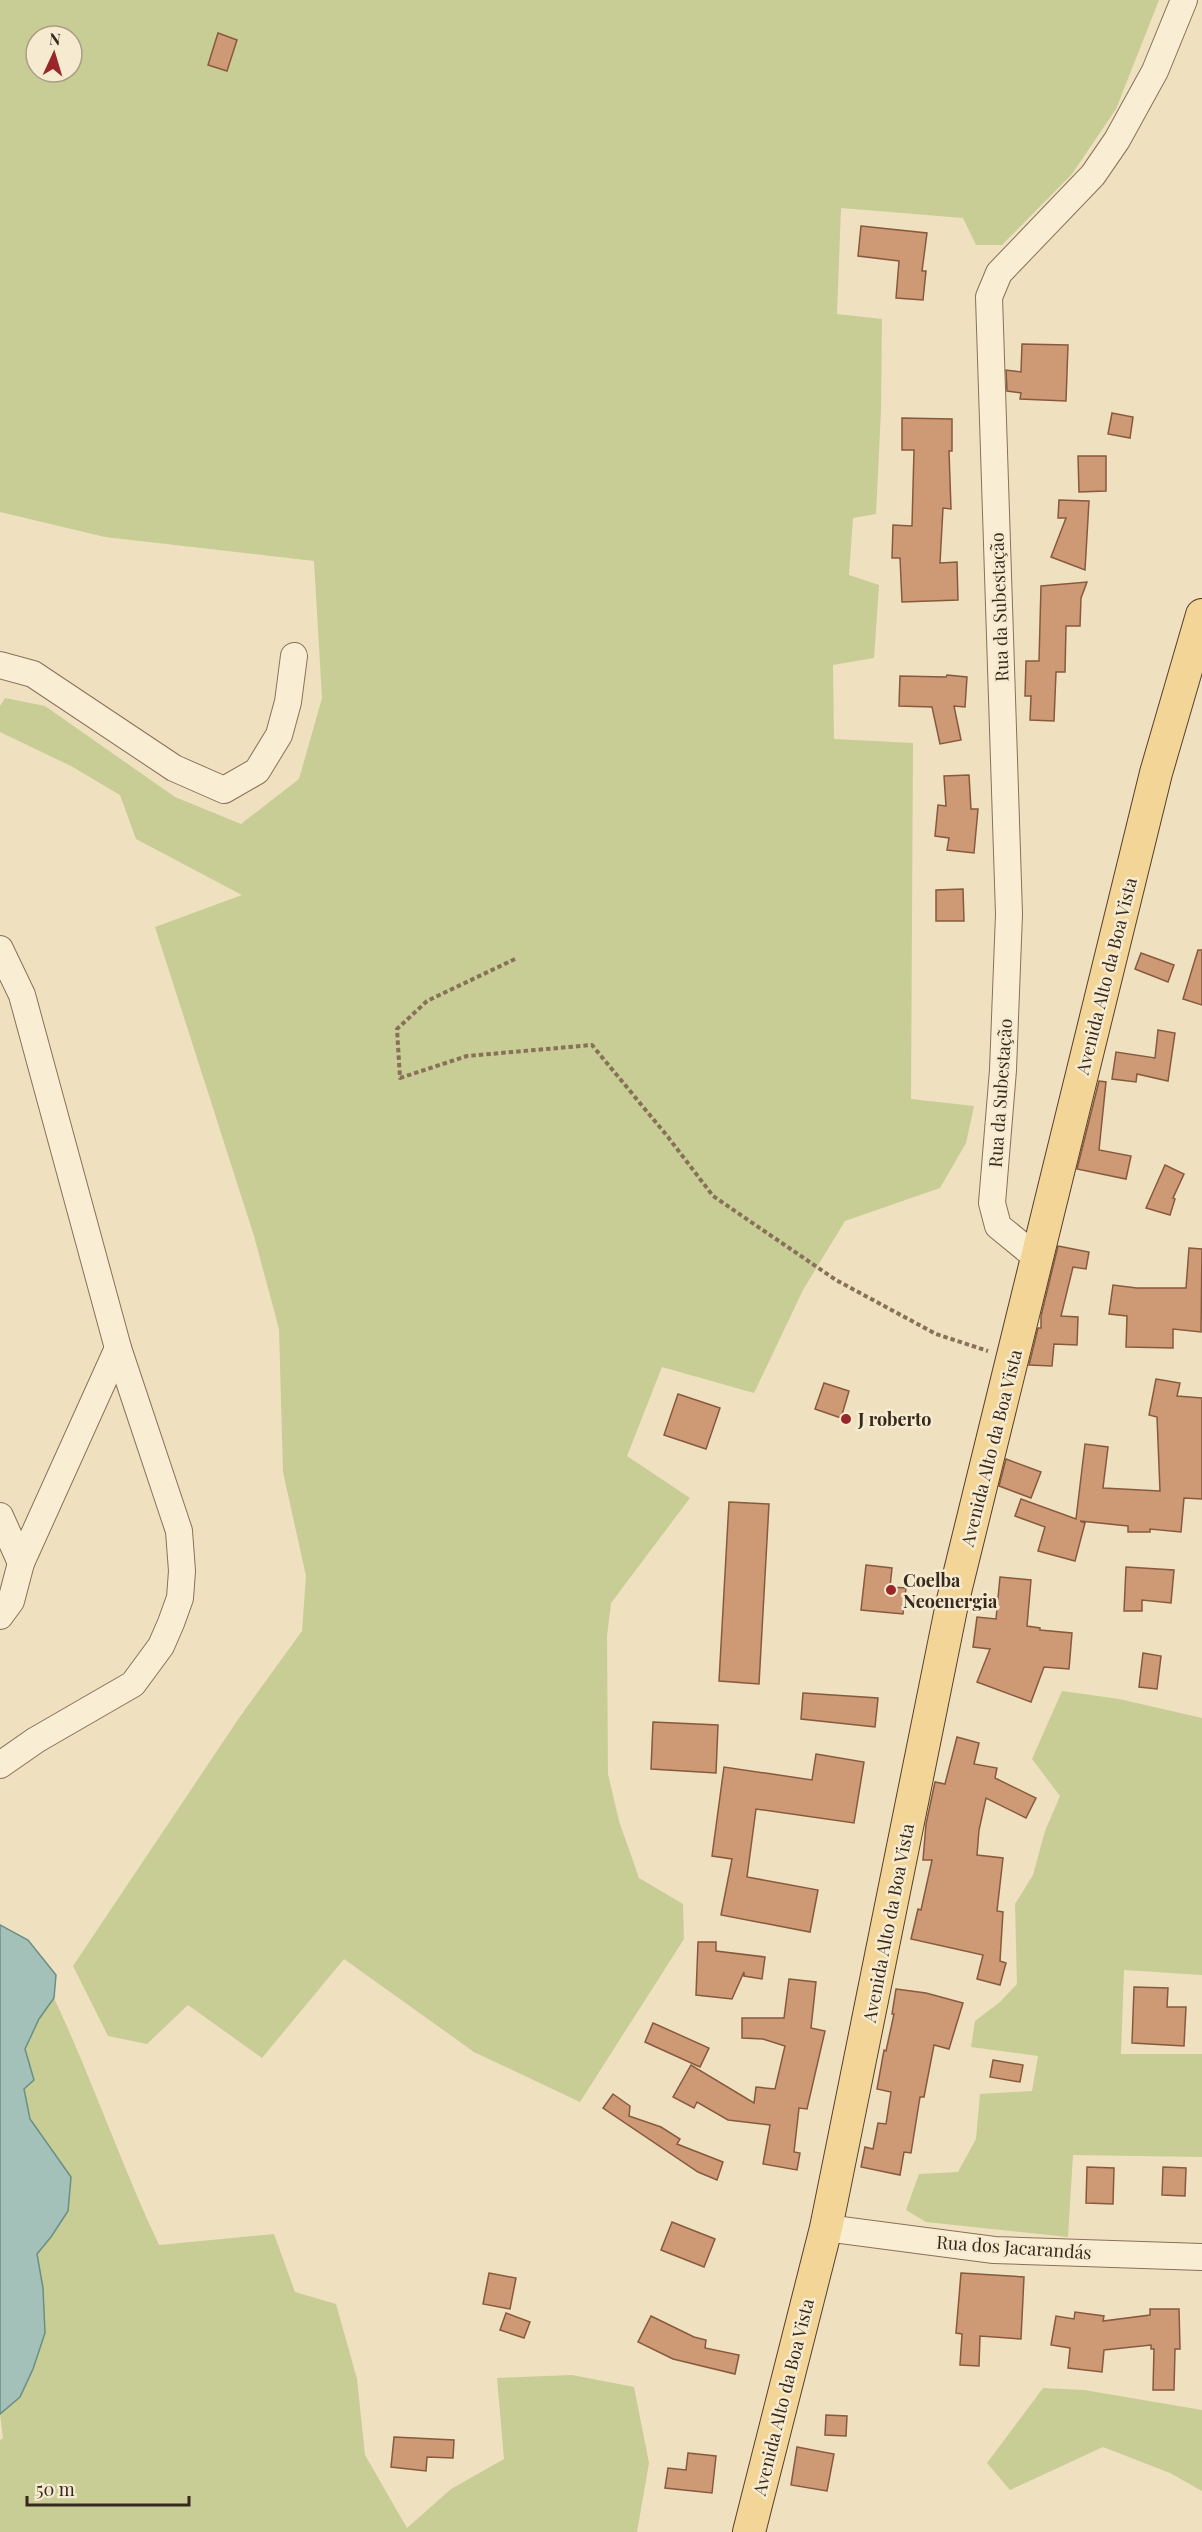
<svg xmlns="http://www.w3.org/2000/svg" width="1202" height="2532" viewBox="0 0 1202 2532" font-family="'Playfair Display',serif">
<rect width="100%" height="100%" fill="#efe0c0"/>
<g fill="#c7cd94" fill-rule="evenodd">
<path d="M0 0H1159L1116 109 1072 174 1002 245H976L963 218 841 208 837 314 882 319 881 411 876 514 853 518 849 575 879 585 874 658 833 665 834 739 913 743 911 1099 974 1106 966 1143 940 1188 845 1221 803 1290 754 1393 662 1367 627 1456 690 1498 611 1603 607 1636 608 1774 619 1821 639 1878 683 1904 684 1939 580 2102 474 2052 344 1959 262 2058 188 2005 147 2044 108 2036 73 1966 239 1718 302 1631 306 1576 283 1472 279 1329 254 1236 155 927 242 895 136 839 120 795 71 766 0 732V706L5 698 45 706 175 797 241 824 299 779 322 698 314 561 105 537 0 512ZM36 36H72V72H36Z"/>
<polygon points="1062,1691 1119,1699 1202,1718 1202,1975 1124,1970 1121,2054 1202,2054 1202,2157 1073,2155 1068,2237 926,2222 906,2210 919,2174 958,2172 976,2139 980,2094 1032,2091 1038,2056 971,2047 975,2021 1000,2002 1017,1984 1015,1904 1033,1875 1045,1831 1060,1796 1032,1759"/>
<path d="M54 1998C92 2079 121 2164 159 2245L274 2234 295 2292 336 2304 357 2379 365 2455 407 2528 451 2489 504 2459 497 2378 572 2375 634 2387 649 2463 637 2532H0V2440L3 2438 0 2414 20 2397 45 2333 43 2288 37 2254 51 2237 68 2211 71 2177 30 2119 24 2089 34 2079 25 2049 39 2019Z"/>
<polygon points="1043,2388 1084,2390 1202,2410 1202,2491 1170,2473 1103,2447 1010,2490 987,2463"/>
</g>
<polygon fill="#a3c1b8" stroke="#6a8f85" stroke-width="1.5" points="0,1925 28,1940 56,1975 54,1998 39,2019 25,2049 34,2080 24,2089 30,2119 71,2177 68,2211 51,2237 37,2254 43,2288 45,2333 33,2369 20,2397 0,2414"/>
<g fill="#ce9975" stroke="#885a3d" stroke-width="1.5">
<polygon points="218,33 237,40 227,71 208,65"/>
<polygon points="861,226 927,233 922,271 926,271 923,300 896,298 899,261 858,256"/>
<polygon points="1022,344 1068,345 1066,401 1020,399 1021,393 1007,391 1006,370 1021,372"/>
<polygon points="1112,413 1133,417 1130,438 1108,434"/>
<polygon points="902,418 952,419 952,451 949,451 951,509 943,508 940,563 957,562 958,600 902,602 900,558 892,558 893,525 912,526 914,450 902,450"/>
<polygon points="1078,456 1106,456 1106,491 1079,492"/>
<polygon points="1059,500 1089,501 1085,570 1051,557 1066,518 1058,518"/>
<polygon points="1087,582 1081,598 1080,626 1066,626 1065,672 1056,672 1054,721 1030,720 1031,696 1025,696 1026,661 1039,661 1041,586"/>
<polygon points="947,675 967,677 965,707 954,706 961,740 940,744 932,707 899,706 900,676 946,677"/>
<polygon points="969,775 971,809 978,809 974,853 947,850 949,838 935,836 938,805 946,806 944,776"/>
<polygon points="963,889 964,921 936,921 936,890"/>
<polygon points="1198,950 1202,950 1202,1005 1183,999"/>
<polygon points="1141,953 1174,965 1168,982 1135,969"/>
<polygon points="1158,1030 1175,1033 1168,1081 1137,1074 1136,1082 1112,1079 1116,1052 1155,1058"/>
<polygon points="1099,1081 1106,1082 1099,1150 1131,1156 1126,1179 1077,1169"/>
<polygon points="1165,1165 1184,1174 1173,1198 1175,1199 1170,1215 1146,1208"/>
<polygon points="1058,1246 1089,1252 1086,1269 1073,1267 1061,1316 1078,1317 1077,1345 1054,1344 1052,1366 1029,1365 1038,1328 1041,1328 1041,1316"/>
<polygon points="1189,1248 1202,1249 1201,1332 1173,1329 1173,1348 1126,1347 1127,1316 1109,1314 1113,1285 1137,1288 1186,1288"/>
<polygon points="1156,1379 1180,1383 1177,1396 1202,1398 1202,1499 1184,1498 1181,1532 1150,1529 1150,1532 1128,1532 1128,1526 1080,1521 1085,1523 1075,1561 1038,1551 1045,1527 1015,1516 1021,1499 1076,1519 1085,1444 1108,1447 1103,1488 1160,1491 1157,1417 1149,1415"/>
<polygon points="824,1383 849,1391 841,1418 815,1409"/>
<polygon points="678,1394 720,1408 706,1449 664,1435"/>
<polygon points="1006,1459 1041,1472 1031,1498 999,1486"/>
<polygon points="729,1502 769,1504 759,1684 719,1681"/>
<polygon points="866,1565 892,1568 890,1587 906,1588 903,1614 861,1610"/>
<polygon points="1126,1567 1174,1570 1171,1603 1142,1600 1142,1611 1124,1611"/>
<polygon points="1000,1577 1031,1580 1027,1626 1040,1628 1040,1630 1072,1633 1069,1669 1044,1667 1031,1702 977,1682 990,1649 973,1647 977,1617 996,1619"/>
<polygon points="1143,1653 1161,1656 1157,1689 1139,1687"/>
<polygon points="803,1693 878,1698 875,1727 801,1719"/>
<polygon points="653,1722 718,1725 716,1773 651,1769"/>
<polygon points="957,1737 979,1743 974,1764 997,1768 995,1778 1036,1798 1026,1818 986,1798 979,1830 977,1855 1003,1858 997,1911 1003,1912 1000,1961 1006,1963 1000,1985 977,1979 983,1955 911,1939 918,1909 921,1910 932,1860 923,1860 926,1824 935,1782 945,1784"/>
<polygon points="816,1754 864,1762 854,1823 756,1809 747,1877 818,1890 810,1932 721,1915 732,1859 712,1856 724,1767 812,1780"/>
<polygon points="698,1942 716,1942 716,1951 765,1957 762,1979 744,1976 744,1972 732,1999 696,1995"/>
<polygon points="789,1979 816,1982 811,2028 825,2031 807,2109 799,2108 794,2152 800,2153 797,2170 763,2164 770,2125 728,2120 697,2102 694,2108 673,2097 691,2065 754,2103 756,2087 775,2089 785,2046 763,2039 742,2038 742,2018 784,2018"/>
<polygon points="1134,1987 1168,1988 1167,2007 1186,2007 1184,2046 1132,2043"/>
<polygon points="896,1989 926,1993 963,2003 949,2049 934,2045 924,2097 920,2097 911,2153 904,2152 900,2175 861,2167 865,2147 873,2149 878,2123 886,2124 891,2092 877,2089 884,2050 886,2051 894,2014 892,2014"/>
<polygon points="653,2023 709,2048 700,2067 645,2042"/>
<polygon points="993,2060 1023,2065 1020,2082 990,2077"/>
<polygon points="613,2094 630,2106 629,2116 661,2127 680,2139 677,2144 723,2162 717,2180 698,2172 603,2108"/>
<polygon points="1087,2167 1114,2168 1113,2204 1086,2203"/>
<polygon points="1163,2167 1186,2168 1185,2196 1162,2195"/>
<polygon points="672,2222 715,2239 704,2267 661,2250"/>
<polygon points="489,2273 516,2278 510,2309 483,2304"/>
<polygon points="961,2273 1024,2277 1021,2339 980,2336 979,2366 960,2365 962,2334 956,2333"/>
<polygon points="1150,2309 1179,2309 1180,2349 1175,2349 1174,2390 1153,2390 1154,2349 1151,2349 1151,2345 1104,2350 1102,2372 1068,2368 1070,2348 1051,2345 1056,2316 1074,2319 1075,2312 1104,2316 1103,2321 1150,2315"/>
<polygon points="506,2313 530,2322 524,2338 500,2330"/>
<polygon points="651,2316 694,2337 706,2340 705,2348 739,2355 735,2374 673,2359 638,2342"/>
<polygon points="826,2415 847,2416 846,2436 825,2435"/>
<polygon points="394,2437 454,2440 453,2458 427,2457 426,2471 391,2467"/>
<polygon points="797,2447 834,2454 827,2491 791,2485"/>
<polygon points="688,2453 716,2456 712,2493 665,2488 668,2468 686,2470"/>
</g>
<g fill="none" stroke-linecap="round" stroke-linejoin="round">
<g stroke="#887158" stroke-width="28">
<g id="minor">
<polyline points="0,665 33,674 174,768 224,790 257,771 279,735 288,702 294,656"/>
<polyline points="0,949 22,995 118,1348 179,1531 182,1571 180,1598 171,1623 161,1646 133,1684 36,1740 0,1765"/>
<polyline points="1036,1257 998,1226 992,1203 1003,1070 1009,914 989,297 999,273 1093,175 1117,140 1155,71 1184,0"/>
<polyline points="0,1516 21,1563"/>
<polyline points="0,1616 11,1601 21,1563 118,1348"/>
<polyline points="826,2228 994,2250 1202,2257"/>
</g>
</g>
<g stroke="#563f2c" stroke-width="34">
<polyline id="major" points="749,2532 826,2228 952,1604 1156,773 1202,615"/>
</g>
<polyline stroke="#887158" stroke-width="4" stroke-dasharray="4.5 3" stroke-linecap="butt" points="515,959 427,1001 397,1029 400,1078 467,1056 592,1045 668,1137 713,1196 836,1280 936,1334 988,1351"/>
<use href="#minor" stroke="#f9eed4" stroke-width="26"/>
<use href="#major" stroke="#f3d597" stroke-width="32"/>
</g>
<g fill="#992629" stroke="#f6ebd0" stroke-width="2">
<circle cx="846" cy="1419" r="6"/>
<circle cx="891" cy="1590" r="6"/>
</g>
<g text-anchor="middle" dominant-baseline="central" stroke-width="5" stroke-linejoin="round" paint-order="stroke">
<g font-size="18" fill="#38291d" stroke="#f6ebd0">
<text transform="translate(999 607) rotate(-92)">Rua da Subestação</text>
<text transform="translate(1106 976) rotate(-76)">Avenida Alto da Boa Vista</text>
<text transform="translate(1000 1093) rotate(-86)">Rua da Subestação</text>
<text transform="translate(991 1448) rotate(-76)">Avenida Alto da Boa Vista</text>
<text transform="translate(888 1923) rotate(-79)">Avenida Alto da Boa Vista</text>
<text transform="translate(1014 2247) rotate(4)">Rua dos Jacarandás</text>
<text transform="translate(783 2397) rotate(-76)">Avenida Alto da Boa Vista</text>
</g>
<g font-size="18" font-weight="bold" fill="#38291d" stroke="#f6ebd0" text-anchor="start">
<text x="858" y="1419">J roberto</text>
<text x="903" y="1580">Coelba<tspan x="903" dy="21">Neoenergia</tspan></text>
</g>
</g>
<g transform="translate(54 54) rotate(4)"><circle r="28" fill="#f6ebd0" stroke="#aa9d88" stroke-width="1.5"/>
<path d="M0-4.5L10 22L0 15L-10 22Z" fill="#992629"/>
<text y="-9" font-size="16" font-weight="bold" text-anchor="middle" fill="#38291d">N</text>
</g>
<path d="M27 2496v9h162v-9" fill="none" stroke="#38291d" stroke-width="3"/>
<text x="36" y="2496" font-size="18" fill="#38291d" stroke="#f6ebd0" stroke-width="4.5" paint-order="stroke">50 m</text>
</svg>
